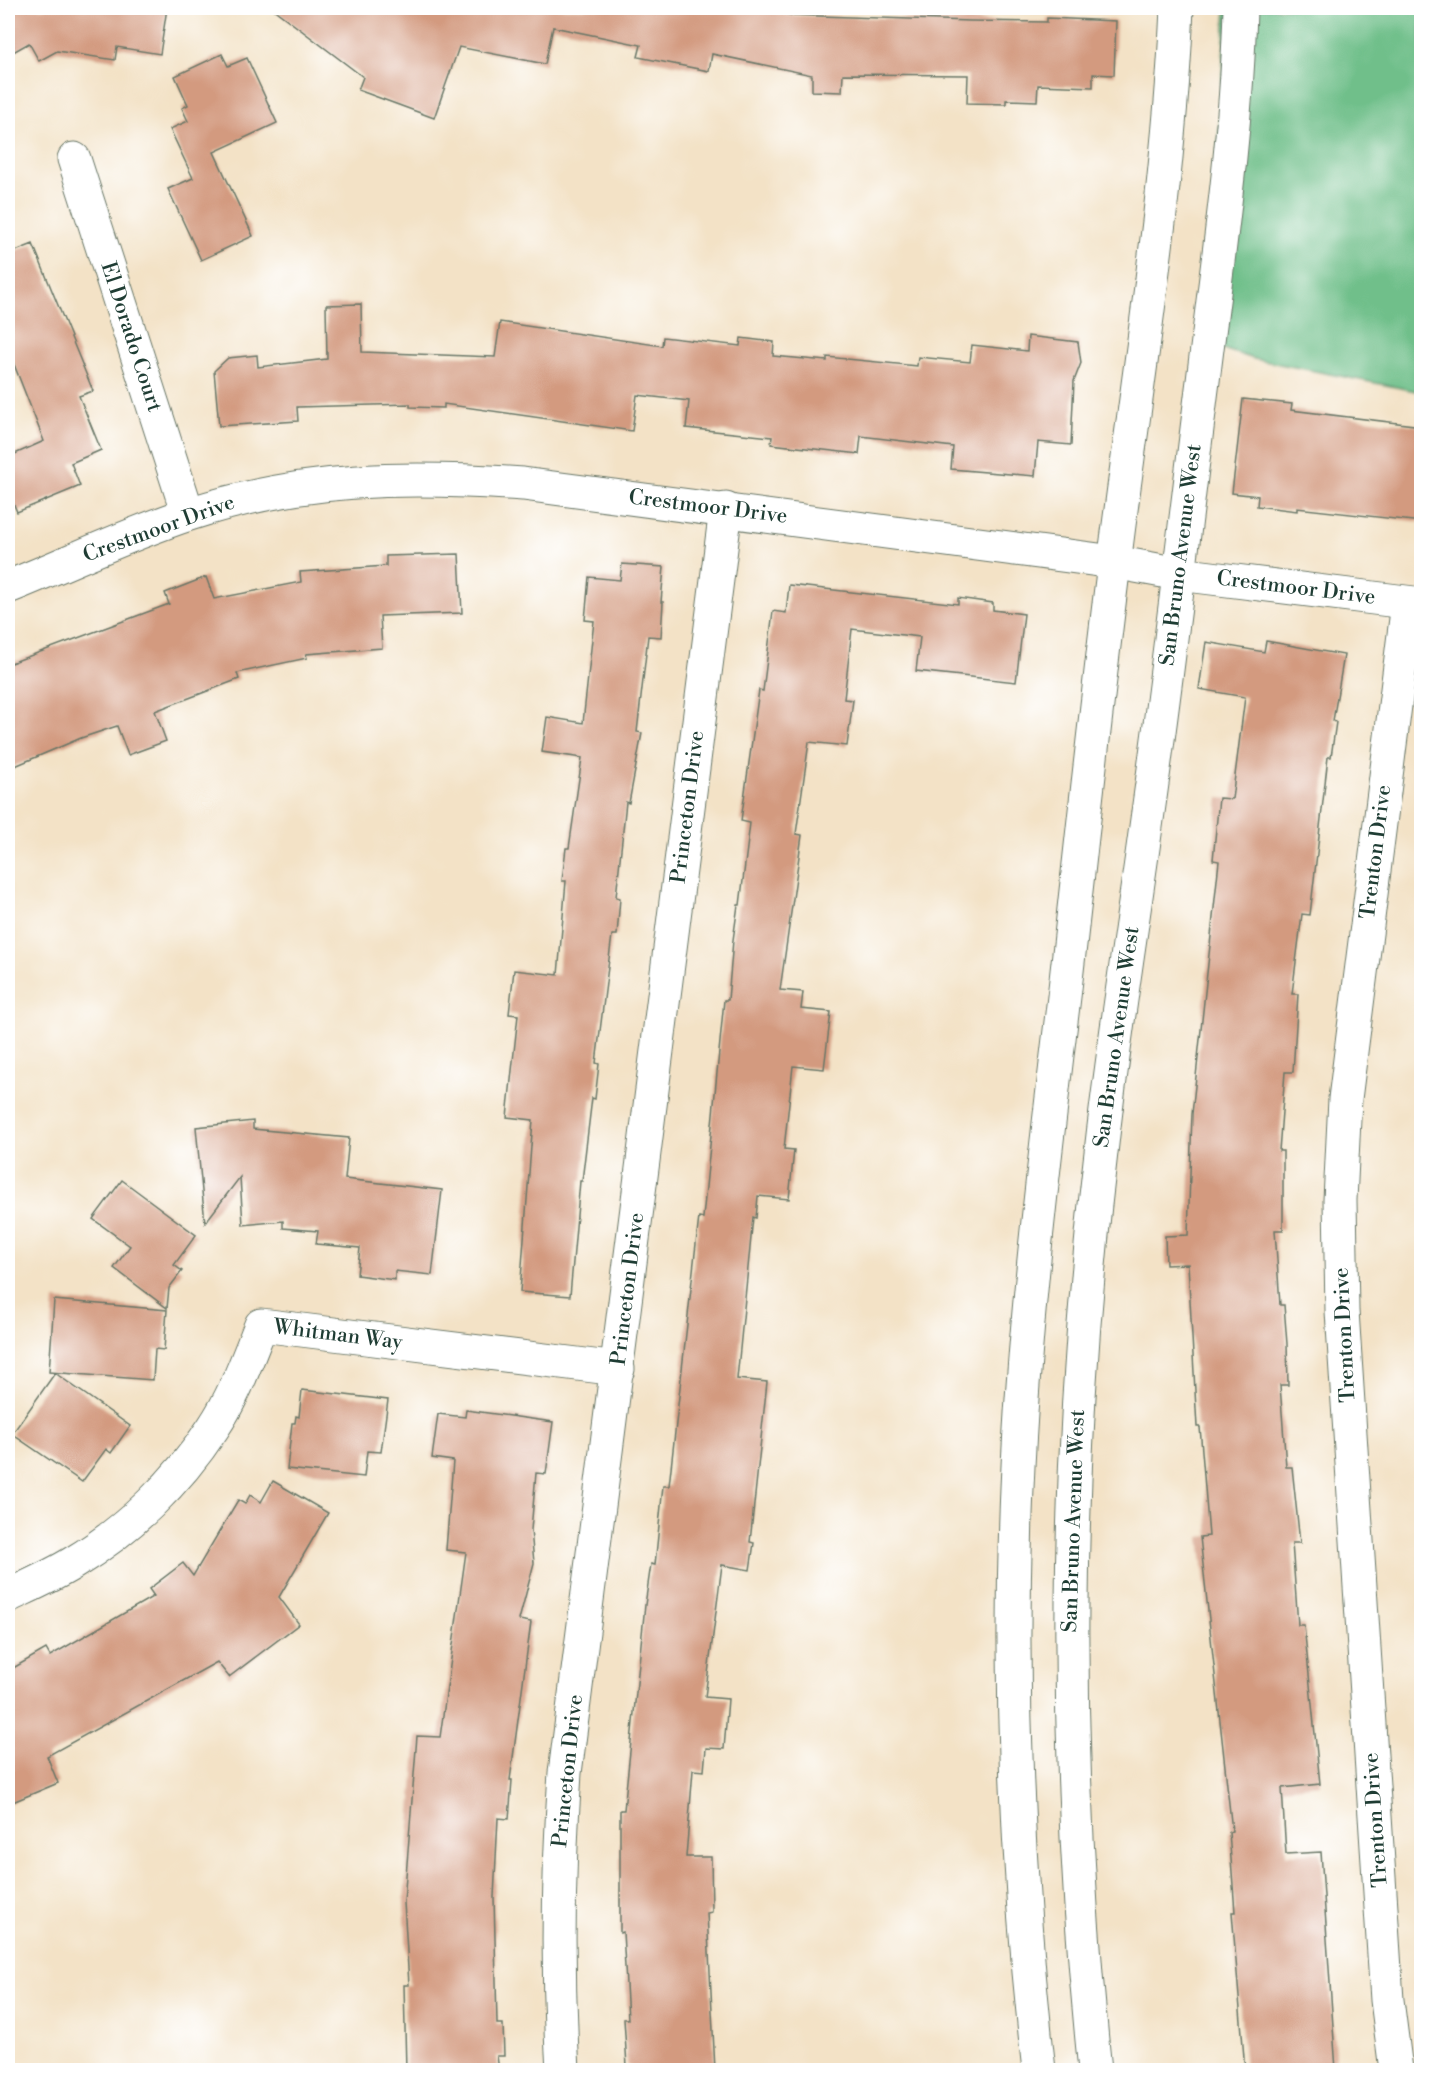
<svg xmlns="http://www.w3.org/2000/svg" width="1429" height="2078" viewBox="0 0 1429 2078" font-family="'Libre Bodoni',serif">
<rect width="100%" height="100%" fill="#fff"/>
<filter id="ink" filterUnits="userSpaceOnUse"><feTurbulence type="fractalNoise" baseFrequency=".0167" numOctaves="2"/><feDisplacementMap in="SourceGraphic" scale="12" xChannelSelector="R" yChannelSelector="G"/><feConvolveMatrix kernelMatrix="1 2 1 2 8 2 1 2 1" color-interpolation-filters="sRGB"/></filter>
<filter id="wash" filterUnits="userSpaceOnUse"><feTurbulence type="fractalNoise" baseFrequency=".008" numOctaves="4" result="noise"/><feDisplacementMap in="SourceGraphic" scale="24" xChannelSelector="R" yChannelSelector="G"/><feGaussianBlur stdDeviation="1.35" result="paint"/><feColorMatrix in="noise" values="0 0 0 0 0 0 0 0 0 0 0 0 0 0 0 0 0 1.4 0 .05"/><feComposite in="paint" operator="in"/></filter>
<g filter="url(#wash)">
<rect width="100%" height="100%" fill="#f3e2c6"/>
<polygon fill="#70bf8a" stroke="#487e5f" stroke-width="1.5" points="1226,8 1421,8 1421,392 1254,359 1207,344"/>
<g id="blocks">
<g fill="#d39a7f">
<polygon points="8,8 167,8 160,54 117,47 115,60 57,51 39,61 29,43 8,55"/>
<polygon points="272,8 751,8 790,15 970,21 1047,22 1047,18 1116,21 1114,75 1093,74 1093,87 1038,85 1037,101 1006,100 1006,104 967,103 968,75 843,74 842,92 812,91 812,75 712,54 709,71 638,57 641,45 553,27 545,64 459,47 434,118 358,90 363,77"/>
<polygon points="222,54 228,66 247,58 277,123 214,152 253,236 201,260 168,189 193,178 170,129 188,121 182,108 188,105 175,76"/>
<polygon points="33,244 93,391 79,396 101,450 71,463 80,486 17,512 8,490 8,457 44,441 8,349 8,254"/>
<polygon points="361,304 362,352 495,357 500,322 662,346 663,337 740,346 741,338 774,342 773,356 827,361 827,357 917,366 918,357 970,362 972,345 1027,351 1028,336 1078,342 1081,363 1074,381 1071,445 1038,442 1035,476 951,469 953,447 861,436 859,454 771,444 772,437 686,428 689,401 637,395 632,431 444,404 444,408 410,407 410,404 297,407 298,421 219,426 214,371 228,358 257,355 258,367 327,359 326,305"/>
<polygon points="1243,399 1292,404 1291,410 1422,426 1422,522 1297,508 1297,511 1257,506 1258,496 1232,493"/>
<polygon points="459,554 462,613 380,616 382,648 306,654 307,658 237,673 239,679 155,711 166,741 128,755 117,726 81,738 8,769 8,664 169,604 165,593 206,577 214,599 301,582 300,572 386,566 386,556"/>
<polygon points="622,564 664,567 661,602 663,602 661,637 648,636 637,732 642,733 629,803 626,802 616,897 620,898 617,935 612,935 596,1063 599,1064 595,1099 592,1098 582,1181 580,1181 570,1296 520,1292 533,1120 507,1117 518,1015 509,1014 514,970 558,975 566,881 562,881 566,848 569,848 582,758 542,752 547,717 583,723 594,621 585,620 589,577 620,580"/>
<polygon points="789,585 958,604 958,598 993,603 993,610 1024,614 1016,682 916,671 920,637 852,629 844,699 853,700 847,746 809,742 796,834 802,835 780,990 803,992 801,1009 831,1012 824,1069 793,1066 784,1149 794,1150 789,1199 758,1196 756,1218 753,1217 737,1379 767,1382 750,1542 754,1543 750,1570 722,1565 705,1697 728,1699 724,1749 706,1748 704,1771 693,1770 686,1857 711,1857 712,1912 707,1913 715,2070 630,2070 630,2066 627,2066 624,2019 628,2019 623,1932 620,1933 620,1810 624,1810 645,1605 651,1564 655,1565 663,1486 669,1486 699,1217 703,1218 724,1000 728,1000 733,940 738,905 740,905 750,823 741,821 759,690 763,691 773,611 786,613"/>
<polygon points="1266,641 1344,655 1333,721 1336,722 1331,757 1328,757 1310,915 1302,914 1292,994 1298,994 1293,1072 1285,1072 1279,1151 1283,1151 1283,1230 1275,1230 1280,1305 1284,1305 1287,1344 1288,1385 1280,1385 1286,1467 1292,1467 1300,1543 1292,1543 1298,1625 1304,1625 1320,1784 1282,1788 1286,1854 1321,1852 1336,2070 1245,2070 1232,1912 1235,1912 1229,1832 1232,1831 1200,1537 1209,1536 1200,1427 1197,1427 1188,1264 1166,1265 1165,1236 1188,1235 1192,1114 1219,861 1213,860 1219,798 1232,799 1245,697 1199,689 1206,642 1264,652"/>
<polygon points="253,1121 253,1129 349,1138 345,1179 442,1190 432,1275 395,1271 395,1280 357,1275 360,1248 316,1244 318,1231 283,1228 283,1221 243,1225 240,1177 205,1223 196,1127"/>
<polygon points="122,1180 196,1235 174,1265 182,1271 169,1288 167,1308 114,1268 130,1246 93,1219"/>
<polygon points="54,1300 167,1310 164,1350 155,1349 153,1380 49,1372"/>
<polygon points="55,1373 130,1426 111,1453 106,1449 82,1482 12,1434"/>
<polygon points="302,1390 388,1400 381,1452 367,1451 364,1477 287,1469 292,1423 295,1423 296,1416 299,1417"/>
<polygon points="466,1410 553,1422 546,1474 536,1473 531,1530 534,1563 519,1620 531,1622 510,1780 512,1780 509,1819 498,1818 494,1897 497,2024 503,2024 504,2056 497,2056 499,2070 406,2070 404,1985 409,1985 404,1902 417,1736 440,1737 466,1552 446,1550 453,1461 432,1458 438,1414 465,1417"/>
<polygon points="273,1481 328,1513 279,1597 299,1624 229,1677 217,1662 47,1756 58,1783 8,1804 8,1671 46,1649 50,1656 154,1596 149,1589 183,1563 193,1576 238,1500 245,1504 250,1495 261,1502"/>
</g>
</g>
</g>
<g filter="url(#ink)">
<use href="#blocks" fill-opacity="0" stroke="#697767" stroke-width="1.5"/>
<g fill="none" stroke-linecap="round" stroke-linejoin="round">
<g stroke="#697767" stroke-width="35">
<g id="minor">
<polyline points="74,159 188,514"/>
<polyline points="1179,574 1422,604"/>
<path d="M8 1596C29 1586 52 1576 73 1563 128 1530 177 1483 213 1428 234 1397 247 1360 261 1325L618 1369"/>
<path d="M563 2070C557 1971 558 1873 565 1773L726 509"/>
<polyline points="1396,2070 1387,2000 1342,1311 1340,1200 1345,1099 1408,603"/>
</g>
</g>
<g stroke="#697767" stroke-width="35">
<path id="tertiary" d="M8 587C68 563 128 534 189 514 303 477 406 476 523 484L1114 562 1179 574"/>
</g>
<g stroke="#697767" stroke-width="35">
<g id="secondary">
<path d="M1039 2070C1017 1878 1009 1682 1017 1488 1024 1318 1046 1149 1066 980 1082 839 1097 697 1115 556 1138 374 1169 191 1177 8"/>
<path d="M1095 2070C1062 1754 1064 1451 1103 1135 1116 1025 1134 915 1149 805 1169 664 1185 522 1203 381 1218 257 1237 132 1240 8"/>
</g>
</g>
<use href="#minor" stroke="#fff" stroke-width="33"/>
<use href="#tertiary" stroke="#fff" stroke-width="33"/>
<use href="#secondary" stroke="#fff" stroke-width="33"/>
</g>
</g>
<g text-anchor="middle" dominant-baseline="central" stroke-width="4.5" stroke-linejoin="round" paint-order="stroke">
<g font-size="21" fill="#1f3d34" stroke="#fff">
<text transform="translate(131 337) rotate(72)">El Dorado Court</text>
<text transform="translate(708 507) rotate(7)">Crestmoor Drive</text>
<text transform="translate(159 529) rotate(-20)">Crestmoor Drive</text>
<text transform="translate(1181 555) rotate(-83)">San Bruno Avenue West</text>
<text transform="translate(1296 588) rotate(7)">Crestmoor Drive</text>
<text transform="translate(688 807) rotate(-83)">Princeton Drive</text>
<text transform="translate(1376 852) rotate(-83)">Trenton Drive</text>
<text transform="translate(1117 1037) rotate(-82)">San Bruno Avenue West</text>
<text transform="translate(628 1289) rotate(-83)">Princeton Drive</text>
<text transform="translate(338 1335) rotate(7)">Whitman Way</text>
<text transform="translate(1345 1335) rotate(-93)">Trenton Drive</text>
<text transform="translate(1074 1521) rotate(-88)">San Bruno Avenue West</text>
<text transform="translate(568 1771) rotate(-84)">Princeton Drive</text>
<text transform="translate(1376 1820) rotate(-94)">Trenton Drive</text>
</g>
</g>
<rect width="1429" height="2078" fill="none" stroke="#fff" stroke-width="30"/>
</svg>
